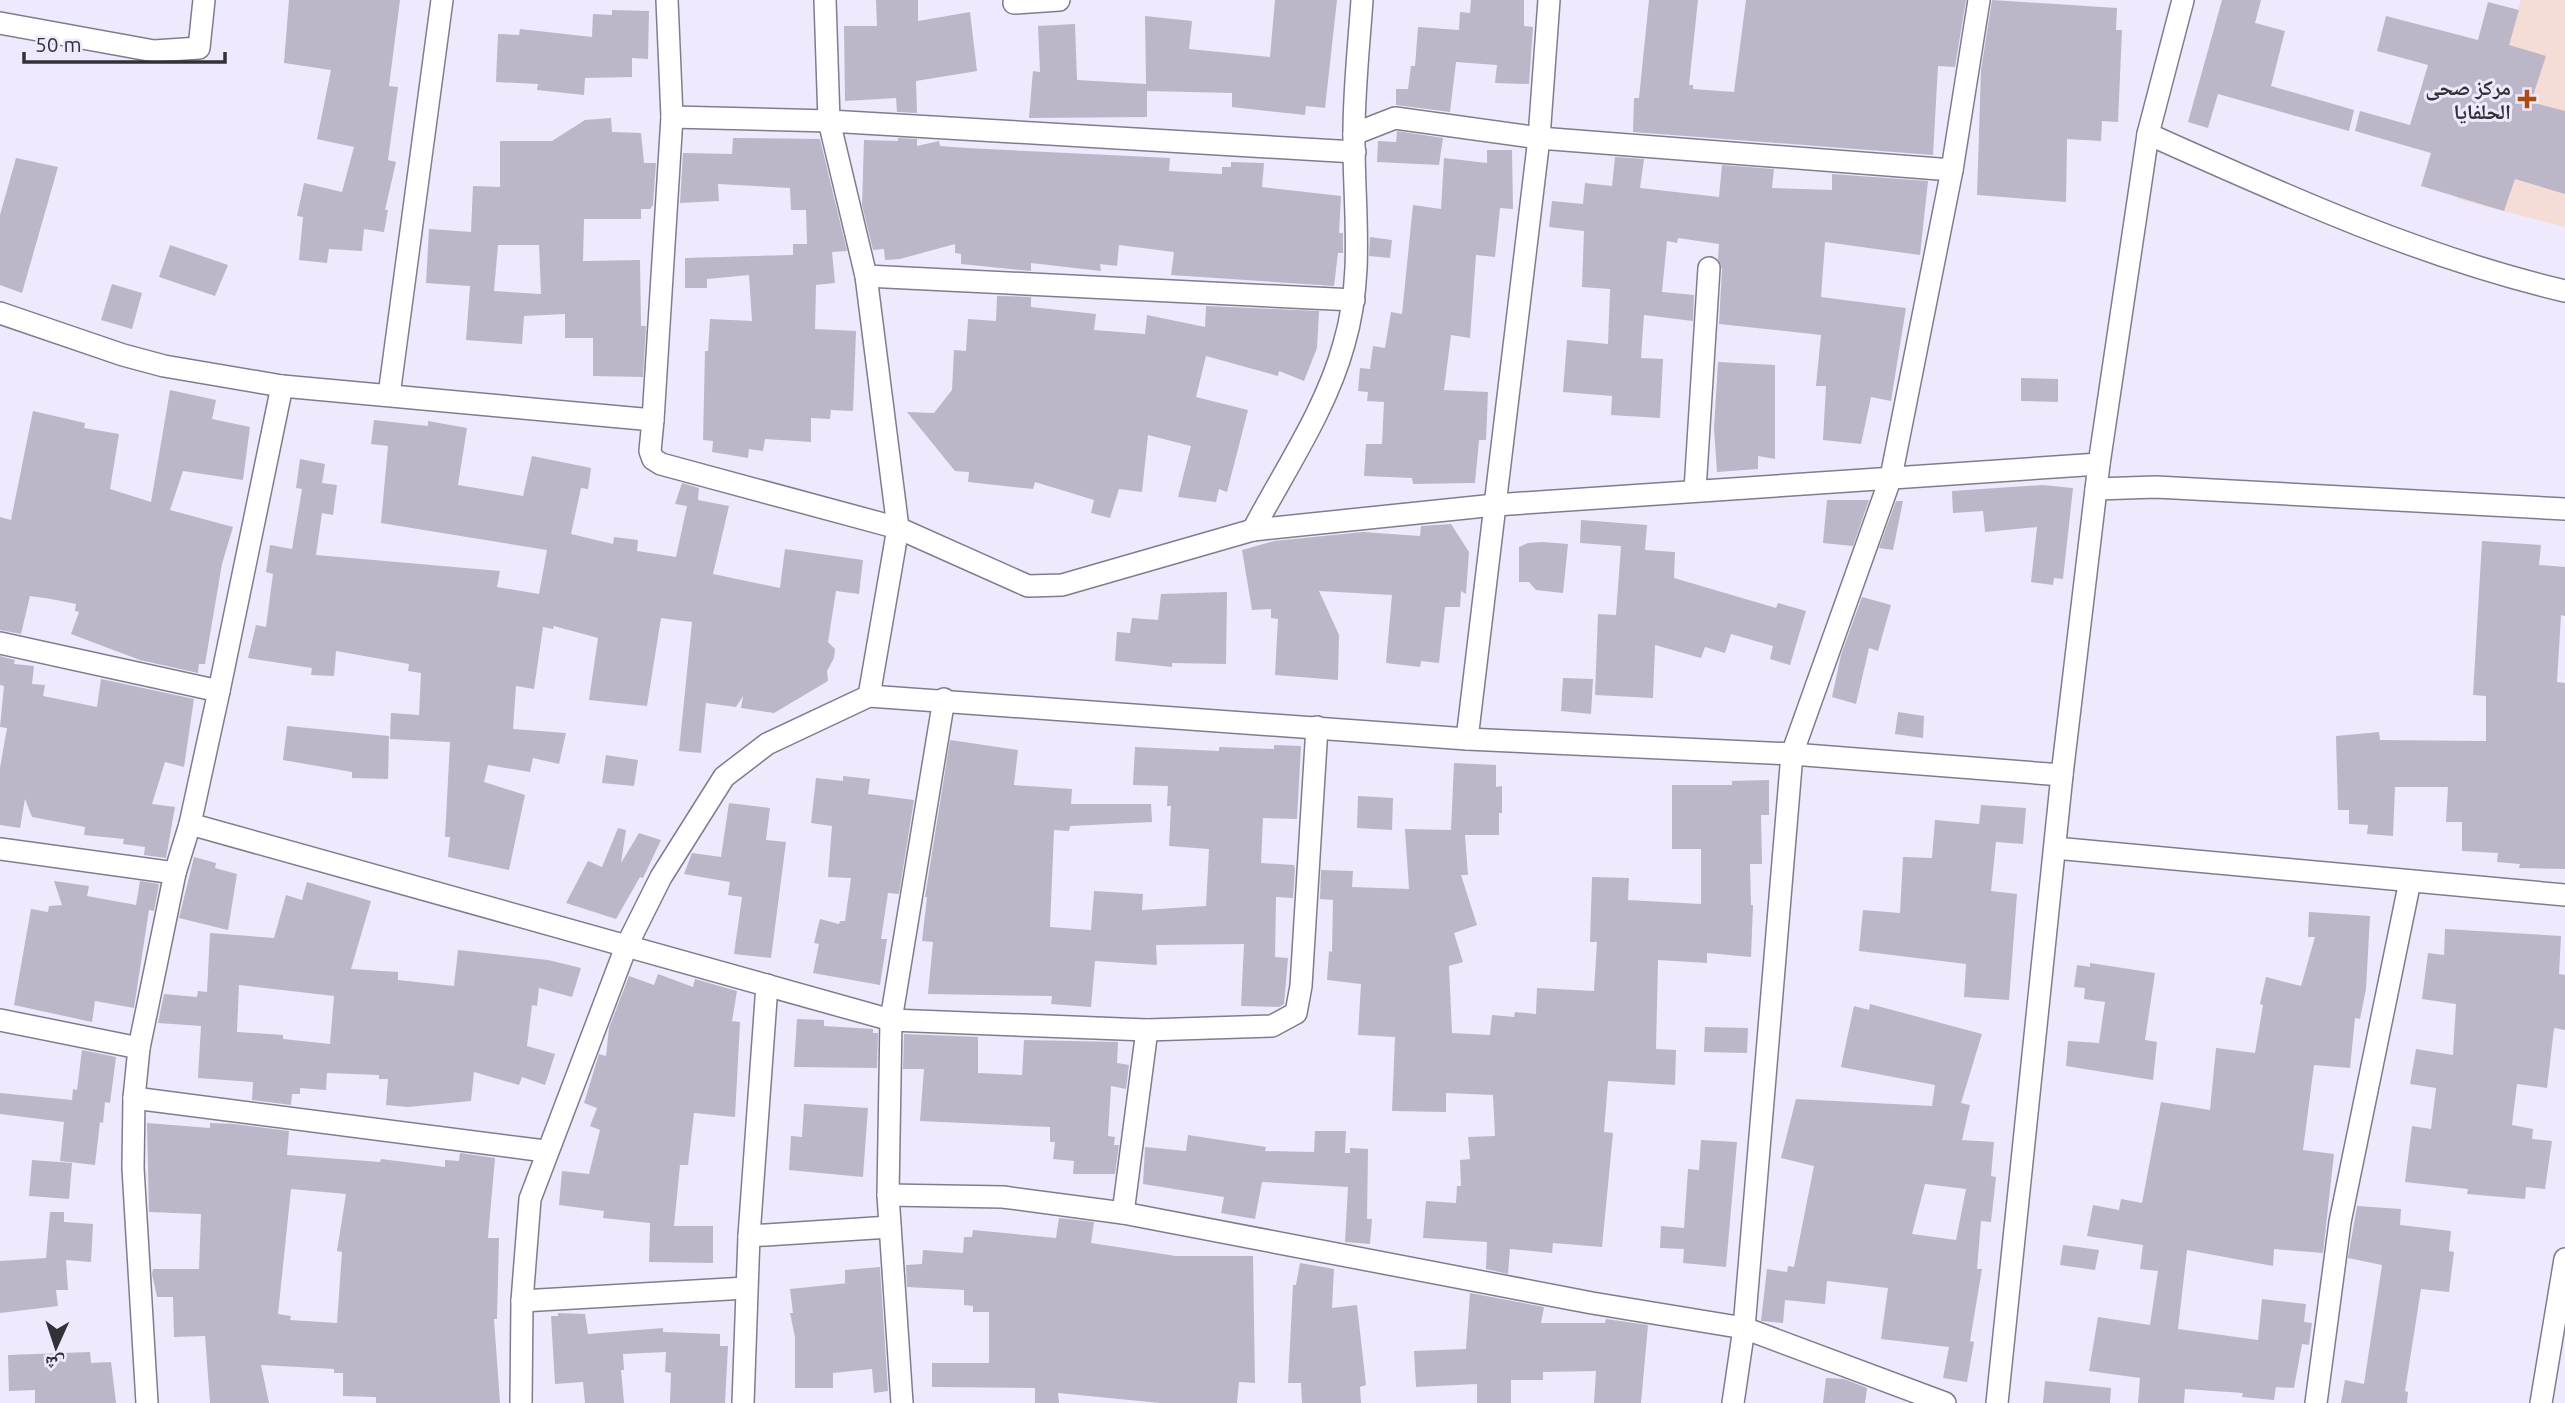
<svg xmlns="http://www.w3.org/2000/svg" width="2565" height="1403" viewBox="0 0 2565 1403" font-family="Ubuntu,'Noto Naskh Arabic',sans-serif">
<rect width="100%" height="100%" fill="#efe9fd"/>
<polygon fill="#f6dcd6" points="2521,0 2565,0 2565,227 2457,199"/>
<g fill="#bbb6c8" fill-rule="evenodd">
<polygon points="289,0 400,0 389,86 398,87 388,160 396,162 385,210 388,210 384,232 364,229 362,251 329,249 327,263 299,260 303,217 297,216 304,183 342,192 354,147 317,139 331,70 284,63"/>
<polygon points="876,0 918,0 918,21 970,12 977,71 916,81 917,113 897,112 896,98 845,101 844,26 877,26"/>
<polygon points="1275,0 1337,0 1325,108 1306,106 1305,115 1232,107 1232,93 1147,91 1147,117 1029,118 1033,71 1040,72 1038,26 1075,24 1077,80 1146,84 1145,16 1192,21 1189,49 1270,57"/>
<polygon points="1471,0 1524,0 1524,26 1533,27 1529,84 1495,83 1497,65 1456,62 1450,112 1396,105 1396,89 1408,89 1411,66 1415,66 1418,27 1459,30 1460,12 1470,13"/>
<polygon points="1649,0 1698,0 1689,85 1693,85 1693,89 1734,92 1746,0 1966,0 1955,67 1938,66 1933,155 1633,132 1634,98 1639,98"/>
<polygon points="1992,0 2117,8 2116,30 2122,30 2118,122 2102,121 2101,141 2067,139 2066,202 1977,195 1981,70"/>
<polygon points="2222,0 2261,0 2255,23 2285,31 2271,86 2354,110 2349,131 2218,94 2208,128 2188,122"/>
<polygon points="2488,2 2519,10 2509,45 2546,56 2531,102 2565,111 2565,194 2515,179 2504,211 2421,186 2431,153 2355,131 2360,111 2410,125 2428,65 2377,51 2386,16 2478,40"/>
<polygon points="612,10 649,11 648,59 632,58 632,77 585,78 584,95 537,90 538,84 496,82 498,34 519,35 520,29 592,37 593,14 612,15"/>
<path d="M611 118 612 132 641 133 644 163H656L653 205 650 209H641V219H584L583 261 640 260 641 326H646L643 377 593 376V338H565V314L524 316 522 344 466 340 470 286 426 283 429 229 471 232 473 186 500 187V141H552L585 120ZM498 245H539L541 294 494 291Z"/>
<polygon points="1397,131 1443,138 1439,165 1377,162 1378,141 1396,142"/>
<polygon points="733,138 820,139 847,251 832,252 835,283 816,285 815,329 856,331 853,411 831,410 830,419 811,418 811,442 765,439 763,451 749,449 748,458 712,452 713,441 703,440 705,351 708,351 710,319 752,321 749,275 707,279 707,288 685,288 685,258 793,255 793,244 807,244 806,210 791,210 790,188 718,184 719,201 680,203 683,153 732,154"/>
<polygon points="898,138 917,139 917,146 939,141 940,146 967,148 1170,158 1169,171 1222,174 1222,167 1231,167 1231,162 1264,163 1262,187 1341,196 1339,233 1343,233 1343,253 1338,253 1334,286 1171,275 1174,252 1119,245 1117,266 1100,264 1101,271 1031,263 1031,271 961,264 961,254 955,253 955,244 900,259 885,260 884,249 873,250 862,205 864,140 898,141"/>
<polygon points="1487,150 1512,150 1513,209 1500,208 1495,257 1476,255 1470,338 1451,335 1444,390 1488,392 1486,440 1479,440 1475,483 1413,484 1412,478 1364,476 1366,444 1382,444 1384,402 1367,401 1368,392 1358,391 1360,368 1370,369 1373,346 1385,348 1391,312 1402,314 1413,205 1441,209 1444,158 1487,163"/>
<polygon points="1615,157 1644,159 1640,188 1719,197 1722,165 1774,169 1772,188 1832,190 1832,174 1928,181 1920,255 1825,242 1821,297 1906,308 1891,401 1871,397 1861,444 1823,440 1826,386 1816,386 1821,335 1719,324 1722,269 1718,259 1719,244 1678,238 1677,243 1667,241 1662,292 1694,295 1693,321 1644,315 1641,358 1663,359 1660,418 1611,415 1612,396 1563,392 1567,340 1608,344 1610,289 1582,287 1584,231 1549,227 1552,201 1583,204 1585,183 1612,186"/>
<polygon points="16,158 58,167 22,293 0,285 0,215"/>
<polygon points="1370,237 1392,240 1390,258 1369,256"/>
<polygon points="170,245 228,265 215,296 159,277"/>
<polygon points="112,284 142,293 132,329 101,320"/>
<polygon points="997,296 1031,297 1031,307 1096,314 1094,330 1145,334 1147,315 1205,327 1206,306 1319,311 1317,348 1304,381 1279,371 1278,376 1206,356 1196,397 1248,410 1227,492 1219,489 1216,502 1178,497 1191,446 1148,435 1142,492 1119,489 1110,518 1091,513 1094,500 1035,482 1033,489 968,482 969,472 955,471 907,412 934,413 952,390 954,350 966,351 968,319 996,321"/>
<polygon points="1718,362 1775,365 1775,459 1758,456 1758,469 1717,472 1714,428"/>
<polygon points="2021,378 2058,379 2058,402 2021,401"/>
<polygon points="170,390 216,400 212,419 250,427 243,480 183,471 170,510 233,527 222,564 205,664 199,664 198,673 140,660 71,634 79,612 75,611 76,604 51,599 30,596 21,634 0,630 0,517 11,520 33,411 85,423 84,428 119,434 110,489 151,502"/>
<polygon points="374,420 428,426 428,421 467,428 458,485 523,496 532,456 591,468 588,489 581,488 571,534 613,544 614,537 638,540 637,551 676,557 687,506 675,504 682,483 699,488 698,500 729,506 713,574 780,588 785,549 863,560 859,594 836,591 828,642 835,649 834,658 827,671 828,681 774,713 741,708 743,696 736,707 706,703 701,753 679,751 692,622 661,618 647,706 589,700 598,638 554,626 553,629 543,627 534,689 516,686 513,729 566,733 559,764 533,758 530,772 488,765 484,782 525,795 509,870 448,857 450,837 445,837 450,742 390,739 391,713 419,715 421,673 408,671 409,664 336,651 334,676 311,675 312,668 248,658 256,625 266,627 273,574 266,572 270,545 292,549 302,489 296,488 300,459 325,464 322,483 337,485 333,515 322,513 316,555 500,571 497,587 539,594 547,550 381,523 388,446 371,444"/>
<polygon points="2043,485 2073,488 2063,579 2054,578 2053,585 2031,582 2037,527 1985,532 1983,511 1953,513 1952,491"/>
<polygon points="1827,500 1869,500 1853,546 1823,543"/>
<polygon points="1896,501 1903,501 1893,550 1879,548"/>
<polygon points="1581,520 1647,525 1645,550 1675,552 1674,578 1776,608 1778,603 1806,611 1790,665 1770,659 1773,646 1731,634 1725,653 1705,647 1701,658 1655,645 1653,698 1595,695 1598,614 1616,615 1621,546 1580,543"/>
<polygon points="1451,524 1469,552 1466,594 1461,591 1460,607 1445,607 1439,663 1421,661 1420,667 1386,663 1392,595 1319,591 1339,635 1338,680 1275,675 1278,619 1271,618 1271,609 1252,610 1242,550 1274,541 1363,532 1420,536 1421,526"/>
<polygon points="2482,541 2541,545 2539,565 2565,567 2565,616 2561,615 2557,682 2565,683 2565,869 2519,868 2520,864 2497,862 2498,853 2462,851 2462,822 2446,822 2448,787 2395,787 2393,836 2367,834 2368,825 2349,824 2349,810 2338,810 2336,736 2379,732 2380,740 2486,741 2486,696 2473,695"/>
<polygon points="1543,542 1568,544 1563,593 1536,590 1529,582 1519,582 1519,547 1528,543"/>
<polygon points="1227,592 1226,664 1172,663 1172,667 1115,661 1117,632 1130,633 1132,618 1158,620 1161,594"/>
<polygon points="1862,597 1891,605 1878,651 1869,648 1856,704 1832,697 1841,655"/>
<polygon points="0,656 15,660 14,664 34,666 32,684 45,685 43,696 97,707 101,679 194,699 184,767 165,762 152,804 175,807 166,858 144,855 145,847 123,844 124,839 84,835 85,827 32,817 25,799 20,828 0,825 0,768 7,728 0,727 4,686 0,685"/>
<polygon points="1563,678 1593,679 1591,714 1561,711"/>
<polygon points="1898,712 1924,716 1923,738 1895,734"/>
<polygon points="287,726 389,736 388,779 352,778 352,772 283,760"/>
<polygon points="950,740 1018,750 1014,785 1072,789 1071,804 1151,804 1152,822 1070,826 1069,831 1054,830 1050,927 1091,930 1094,891 1143,894 1142,910 1206,906 1209,849 1169,846 1171,806 1167,806 1168,786 1133,785 1135,747 1219,751 1219,747 1274,749 1274,745 1301,746 1297,819 1263,818 1261,863 1294,865 1295,869 1293,898 1276,897 1275,957 1288,958 1284,1004 1279,1007 1241,1006 1244,944 1156,945 1157,965 1095,961 1091,1007 1051,1004 1052,996 928,994 933,942 922,941 927,897 925,897"/>
<polygon points="606,755 638,760 634,786 602,783"/>
<polygon points="1454,763 1496,765 1496,787 1502,786 1502,813 1499,813 1499,835 1465,835 1468,875 1461,875 1477,925 1454,933 1463,962 1449,966 1452,1033 1490,1035 1492,1015 1514,1017 1515,1012 1536,1014 1537,988 1594,991 1597,942 1590,942 1592,877 1629,878 1628,900 1701,904 1701,849 1672,849 1672,785 1732,785 1732,781 1769,780 1769,815 1761,815 1762,864 1750,864 1751,905 1753,905 1751,957 1707,953 1707,963 1658,960 1656,1049 1676,1050 1675,1085 1608,1081 1604,1132 1613,1133 1602,1247 1553,1243 1552,1253 1510,1249 1508,1274 1486,1269 1487,1242 1423,1238 1426,1201 1456,1203 1457,1186 1461,1186 1460,1160 1470,1159 1468,1137 1495,1136 1493,1095 1446,1093 1446,1112 1392,1111 1395,1037 1358,1035 1361,984 1327,980 1329,951 1332,952 1333,900 1320,899 1321,870 1353,871 1352,887 1409,889 1405,829 1451,830"/>
<polygon points="843,776 870,779 868,794 914,800 899,894 888,893 881,939 887,939 880,985 813,973 819,944 814,943 820,919 839,924 840,921 845,921 851,878 828,877 832,826 811,823 816,778 843,781"/>
<polygon points="1358,796 1393,798 1392,830 1357,828"/>
<polygon points="729,803 770,808 766,840 786,842 771,958 734,954 742,897 728,895 730,882 684,874 692,853 721,857"/>
<polygon points="1981,805 2026,808 2023,844 1996,842 1991,891 2017,894 2009,1000 1964,997 1966,964 1859,951 1863,910 1900,913 1903,857 1932,858 1935,820 1979,824"/>
<polygon points="618,828 626,830 621,863 639,833 661,840 643,878 640,877 616,919 566,903 588,861 602,867"/>
<polygon points="194,857 216,863 215,868 237,874 228,930 179,918"/>
<polygon points="54,881 89,886 87,896 136,905 140,881 159,884 154,911 149,910 134,1008 95,1001 92,1022 14,1005 31,909 48,912 49,906 62,905"/>
<path d="M307 882 371 901 351 969 398 972V980L454 986 458 950 548 960 581 968 572 997 539 988 537 1006 532 1005 527 1046 555 1054 545 1085 522 1077 519 1085 474 1072 471 1101 408 1107 386 1105 388 1079H379V1075L327 1073 326 1090 300 1088V1094H292L291 1105 252 1100 253 1082 198 1078 201 1026 158 1023 164 994 197 997 198 991 207 992 210 933 274 938 286 895 302 900ZM239 985 334 996 330 1044 283 1039V1035L237 1032Z"/>
<polygon points="2309,912 2370,916 2366,989 2360,1019 2355,1018 2350,1068 2314,1065 2303,1150 2334,1154 2323,1253 2274,1249 2273,1266 2187,1250 2178,1329 2258,1340 2262,1299 2306,1304 2304,1322 2312,1323 2309,1345 2302,1344 2294,1388 2276,1387 2274,1400 2242,1397 2243,1393 2185,1389 2184,1403 2138,1403 2140,1378 2089,1371 2098,1317 2150,1325 2158,1271 2140,1269 2143,1245 2087,1236 2093,1205 2119,1210 2121,1199 2142,1203 2161,1102 2210,1110 2216,1048 2255,1053 2263,1005 2260,1004 2266,977 2301,986 2315,937 2308,937"/>
<polygon points="2445,929 2561,936 2559,974 2565,975 2565,1030 2554,1028 2547,1088 2517,1084 2512,1125 2533,1129 2532,1139 2552,1141 2545,1189 2526,1187 2525,1199 2467,1194 2468,1189 2405,1182 2412,1126 2431,1129 2436,1088 2410,1084 2416,1049 2453,1055 2456,1004 2422,999 2428,953 2444,955"/>
<polygon points="2090,963 2155,973 2145,1040 2157,1042 2153,1080 2066,1066 2068,1041 2099,1043 2105,1002 2084,999 2085,988 2074,987 2077,965 2090,967"/>
<polygon points="658,974 693,987 695,979 737,991 732,1021 740,1022 735,1117 694,1113 688,1165 680,1165 674,1226 713,1226 713,1263 649,1262 650,1223 603,1218 604,1211 559,1205 562,1171 589,1174 600,1130 590,1126 597,1108 584,1103 599,1054 606,1056 609,1028 629,976 654,985"/>
<path d="M1870 1004 1982 1034 1961 1103 1970 1105 1962 1140 1994 1142 1991 1176 1996 1177 1991 1222 1981 1221 1977 1269H1982L1970 1341 1974 1342 1967 1382 1943 1378 1949 1347 1881 1339 1888 1288 1827 1281 1825 1304 1785 1300 1783 1323 1761 1321 1767 1269 1787 1272 1788 1266 1794 1267 1814 1166 1781 1158 1796 1099 1932 1106 1935 1085 1841 1067 1854 1006 1869 1010ZM1925 1184 1966 1189 1956 1240 1912 1234Z"/>
<polygon points="797,1019 824,1020 824,1026 873,1029 873,1033 878,1033 877,1068 794,1067"/>
<polygon points="1705,1027 1748,1028 1747,1053 1704,1052"/>
<polygon points="904,1034 978,1037 978,1073 1022,1075 1024,1040 1118,1042 1117,1063 1129,1065 1126,1089 1111,1086 1108,1136 1115,1137 1114,1145 1119,1145 1115,1174 1073,1174 1074,1161 1053,1159 1055,1142 1050,1142 1050,1127 920,1121 924,1069 903,1069"/>
<polygon points="82,1050 116,1057 110,1103 105,1102 103,1123 100,1122 95,1165 60,1161 64,1122 0,1114 0,1093 72,1100 73,1089 77,1090"/>
<polygon points="804,1104 868,1108 863,1177 789,1170 791,1136 802,1137"/>
<path d="M147 1123 210 1128V1123L234 1124 289 1131 287 1155 380 1162 381 1159 445 1167V1160L459 1161 460 1153 495 1158 488 1238H499L497 1319H494L500 1403H376V1397L343 1396V1373H334V1369L261 1365 269 1403H210L205 1336 174 1337 173 1297H157L152 1274 153 1269H199L201 1214 149 1212ZM291 1189 346 1194 337 1251 342 1252 337 1323 290 1320 291 1316 278 1314Z"/>
<polygon points="1315,1131 1346,1131 1345,1153 1350,1153 1350,1148 1368,1149 1367,1219 1372,1219 1370,1244 1345,1242 1348,1187 1262,1182 1255,1219 1221,1213 1224,1197 1143,1184 1145,1147 1186,1151 1188,1135 1266,1147 1265,1151 1314,1152"/>
<polygon points="1701,1140 1737,1142 1726,1267 1683,1263 1684,1249 1660,1248 1661,1226 1684,1228 1688,1169 1699,1170"/>
<polygon points="32,1160 72,1163 69,1199 29,1196"/>
<polygon points="2357,1206 2401,1209 2400,1225 2451,1231 2449,1251 2454,1252 2449,1292 2421,1289 2405,1391 2408,1392 2407,1403 2341,1403 2345,1380 2364,1384 2382,1265 2348,1258"/>
<polygon points="50,1212 64,1212 64,1222 93,1224 91,1262 66,1260 68,1290 56,1290 58,1306 0,1313 0,1261 46,1258"/>
<polygon points="1059,1218 1094,1222 1091,1243 1176,1256 1253,1256 1255,1383 1239,1382 1237,1403 1160,1403 1058,1393 1059,1403 1035,1403 1035,1388 932,1387 932,1363 989,1363 989,1312 973,1312 973,1306 964,1305 964,1290 907,1287 906,1265 922,1264 923,1250 963,1253 964,1237 972,1237 973,1230 1056,1238"/>
<polygon points="2063,1245 2099,1250 2095,1270 2060,1265"/>
<polygon points="1300,1263 1334,1269 1332,1308 1357,1305 1366,1385 1360,1387 1361,1403 1302,1403 1301,1383 1288,1383 1293,1285 1296,1285"/>
<polygon points="880,1267 888,1391 874,1393 872,1369 833,1373 833,1388 795,1388 795,1337 790,1313 793,1313 790,1289 849,1283 845,1283 845,1270"/>
<polygon points="1470,1293 1544,1307 1541,1323 1605,1323 1606,1319 1648,1325 1641,1403 1594,1403 1596,1371 1543,1372 1543,1380 1511,1380 1511,1403 1477,1403 1477,1384 1416,1387 1414,1351 1466,1349"/>
<polygon points="558,1313 585,1314 588,1334 663,1328 663,1332 720,1334 720,1346 728,1346 725,1403 670,1403 671,1373 665,1372 666,1352 623,1354 624,1370 621,1370 624,1403 585,1403 583,1382 555,1384 551,1316 558,1316"/>
<polygon points="90,1352 91,1363 111,1362 116,1403 35,1403 35,1390 9,1391 8,1355"/>
<polygon points="1826,1378 1844,1379 1867,1388 1865,1403 1823,1403"/>
<polygon points="2045,1381 2111,1388 2110,1403 2043,1403"/>
</g>
<g fill="none" stroke-linecap="round" stroke-linejoin="round">
<g stroke="#817c8d" stroke-width="24">
<g id="minor">
<polyline points="825,0 829,121 866,276 898,528 869,696"/>
<polyline points="1014,3 1059,0"/>
<polyline points="0,23 154,51 199,48 204,0"/>
<polyline points="672,117 829,121 1355,152"/>
<polyline points="1354,134 1395,118 1539,138 1952,170"/>
<path d="M2148 134C2284 195 2420 257 2565 291"/>
<polyline points="866,276 1354,300"/>
<polyline points="0,313 123,355 164,366 282,386 653,420 650,451 653,459 661,464 898,528 1028,586 1062,585 1253,530 1495,505 2099,464"/>
<polyline points="389,395 442,0"/>
<polyline points="653,420 672,117 667,0"/>
<polyline points="2096,489 2156,487 2565,509"/>
<polyline points="1695,490 1709,268"/>
<path d="M1253 530C1284 471 1326 410 1344 344 1365 273 1353 205 1354 133 1354 89 1359 44 1362 0"/>
<polyline points="0,643 219,691"/>
<polyline points="1467,739 1539,138 1549,0"/>
<polyline points="190,824 891,1020 1147,1030 1272,1026 1296,1013 1301,986 1317,727"/>
<polyline points="2055,848 2565,895"/>
<polyline points="0,849 175,873"/>
<polyline points="0,1020 139,1048"/>
<polyline points="134,1098 545,1151"/>
<polyline points="888,1195 1003,1197 1123,1213 1592,1303 1744,1328 1945,1403"/>
<polyline points="1123,1213 1147,1030"/>
<polyline points="749,1236 890,1227"/>
<polyline points="522,1301 746,1288"/>
<polyline points="147,1403 133,1168 134,1098 139,1048 175,873 190,824 219,691 282,386"/>
<polyline points="521,1403 522,1301 530,1199 626,947 661,877 724,777 767,744 869,696 1467,739 1792,754 2062,775"/>
<polyline points="743,1403 749,1236 767,985"/>
<polyline points="902,1403 888,1195 891,1020 944,699"/>
<polyline points="1733,1403 1744,1328 1792,754 1891,477 1952,170 1979,0"/>
<polyline points="1997,1403 2062,775 2099,464 2148,134 2183,0"/>
<polyline points="2316,1403 2340,1222 2410,881"/>
<polyline points="2541,1403 2565,1259"/>
</g>
</g>
<use href="#minor" stroke="#fff" stroke-width="21"/>
</g>
<path fill="#ae4b10" stroke="#efe9fd" stroke-width="2.5" d="M2523.5 88.5h7v7h7v7h-7v7h-7v-7h-7v-7h7z"/>
<g text-anchor="middle" dominant-baseline="central" stroke-width="6" stroke-linejoin="round" paint-order="stroke">
<g font-size="21" font-weight="bold" fill="#333138" stroke="#efe9fd" text-anchor="end">
<text x="2511" y="87">مركز صحى<tspan x="2511" dy="24">الحلفايا</tspan></text>
</g>
</g>
<g transform="translate(56 1347) rotate(183)" stroke="#efe9fd" stroke-width="5" paint-order="stroke">
<path d="M0-5L12 26L0 18L-12 26Z" fill="#333138"/>
<text y="-10" font-size="19" font-weight="bold" text-anchor="middle" fill="#333138">ش</text>
</g>
<path d="M24 52v10h201v-10" fill="none" stroke="#333138" stroke-width="3.5"/>
<text x="35" y="52" font-size="21" fill="#333138" stroke="#efe9fd" stroke-width="5" paint-order="stroke">50 m</text>
</svg>
